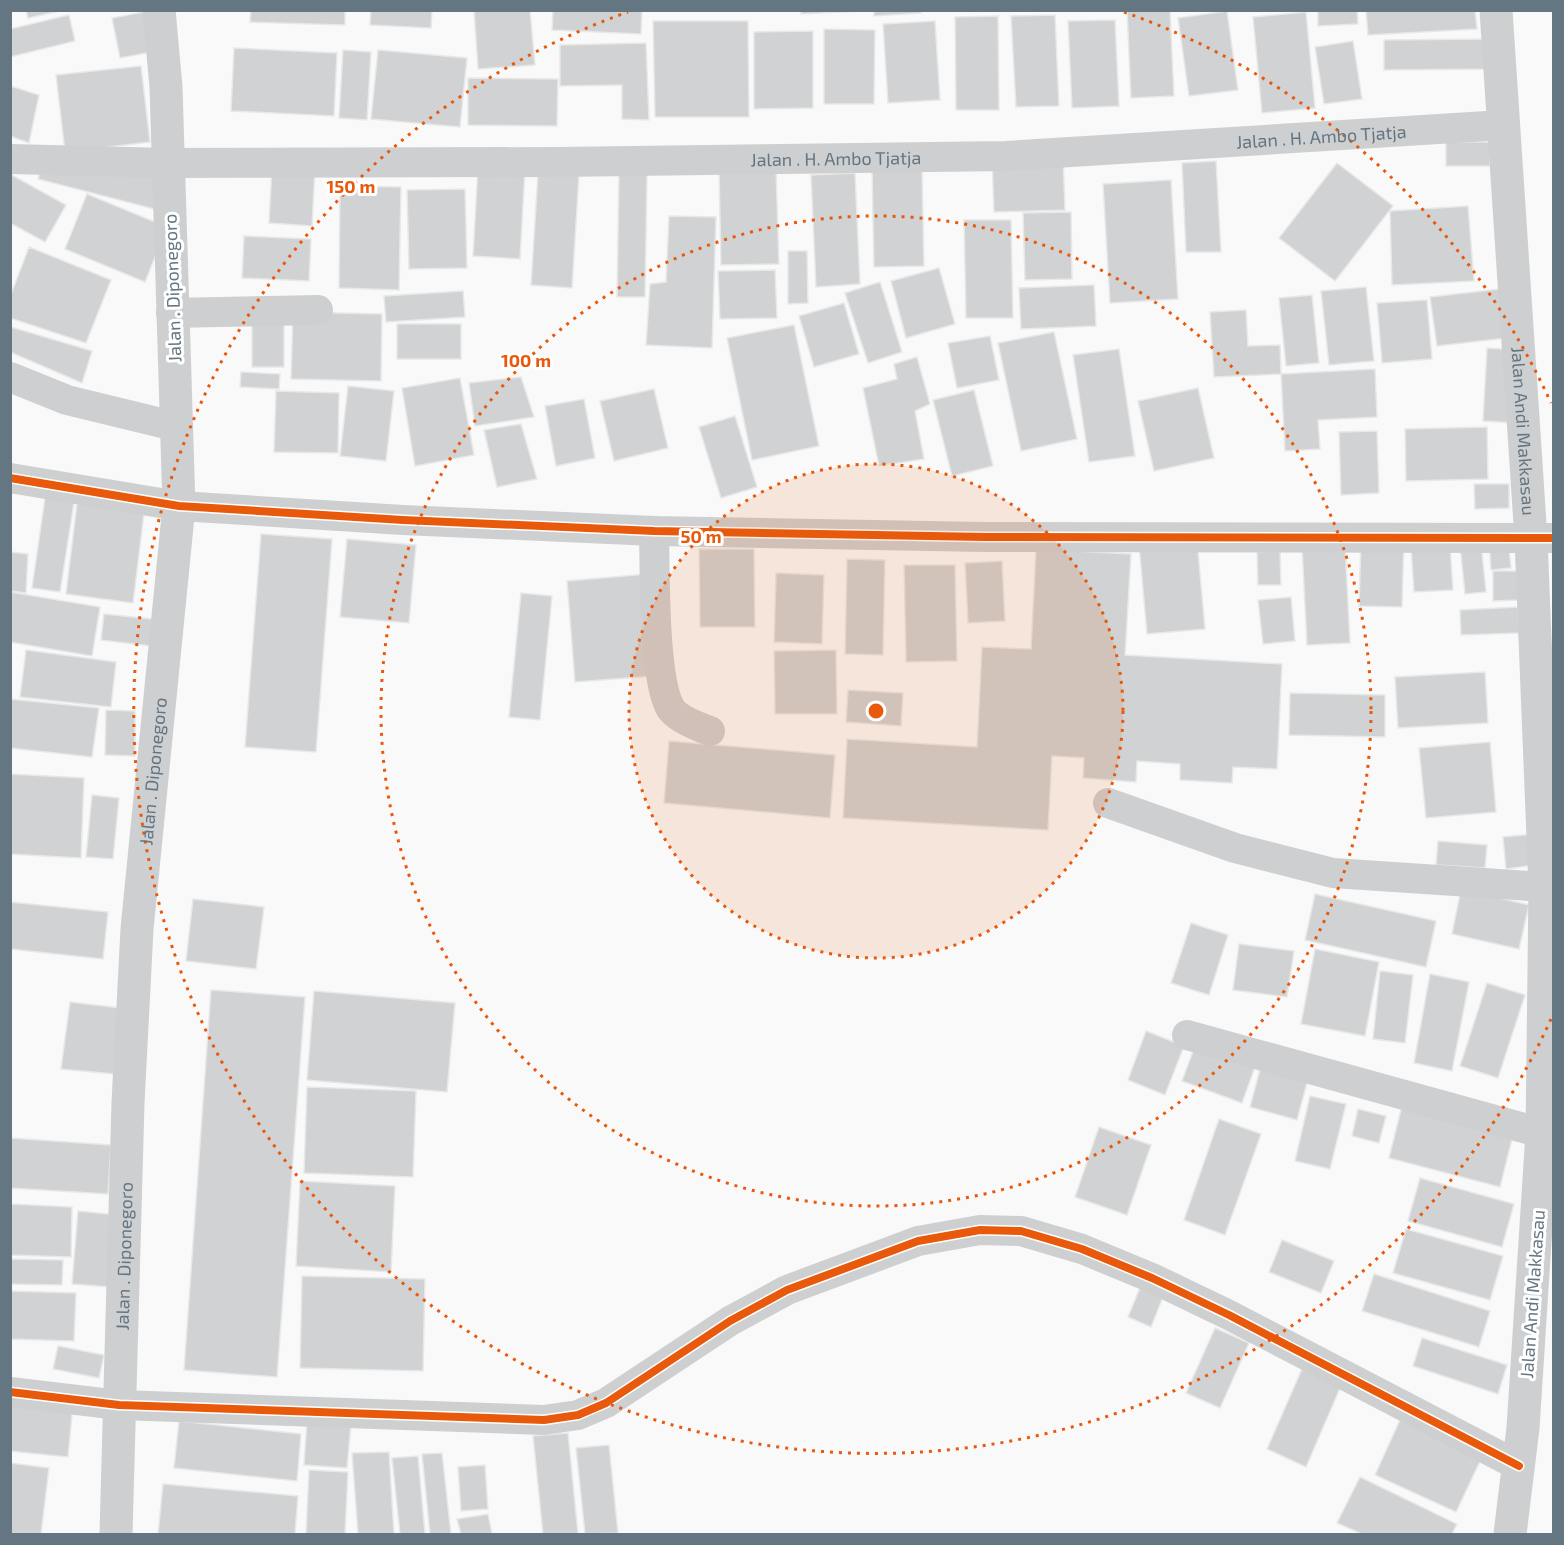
<svg xmlns="http://www.w3.org/2000/svg" width="1564" height="1545" viewBox="0 0 1564 1545" font-family="'Exo 2',sans-serif">
<rect width="100%" height="100%" fill="#f9f9f9"/>
<g fill="#d0d2d3" stroke="#e8e8e8" stroke-width="1.5">
<polygon points="26,10 64,10 28,18"/>
<polygon points="251,10 345,10 345,25 250,22"/>
<polygon points="371,10 432,10 431,28 370,25"/>
<polygon points="474,10 530,10 535,65 478,69"/>
<polygon points="553,10 642,10 641,34 552,30"/>
<polygon points="801,10 862,10 862,11 801,14"/>
<polygon points="874,10 921,10 921,13 874,16"/>
<polygon points="1127,10 1170,10 1174,96 1131,98"/>
<polygon points="1318,10 1357,10 1358,24 1318,26"/>
<polygon points="1366,10 1475,10 1477,29 1368,35"/>
<polygon points="149,11 157,51 120,58 112,18"/>
<polygon points="1227,11 1238,90 1189,96 1178,18"/>
<polygon points="1306,12 1315,108 1262,113 1253,17"/>
<polygon points="69,15 75,41 10,57 10,29"/>
<polygon points="1055,15 1059,106 1016,107 1011,16"/>
<polygon points="998,16 999,110 956,110 955,17"/>
<polygon points="1115,20 1119,106 1072,108 1068,21"/>
<polygon points="653,21 748,21 749,117 655,117"/>
<polygon points="935,21 940,100 888,103 883,24"/>
<polygon points="824,29 875,30 874,104 824,104"/>
<polygon points="813,31 813,108 754,109 754,32"/>
<polygon points="1484,39 1485,69 1384,70 1384,40"/>
<polygon points="1353,41 1362,99 1324,104 1315,47"/>
<polygon points="646,43 649,120 622,119 622,85 560,86 560,45"/>
<polygon points="234,48 337,53 334,116 231,111"/>
<polygon points="343,50 371,52 367,120 339,118"/>
<polygon points="378,50 467,58 460,127 371,119"/>
<polygon points="141,66 150,142 65,152 56,75"/>
<polygon points="468,78 558,79 557,126 468,125"/>
<polygon points="10,86 39,95 29,143 10,136"/>
<rect x="1446" y="142" width="44" height="24"/>
<polygon points="1063,155 1065,210 994,212 992,157"/>
<polygon points="1216,161 1221,252 1186,252 1182,163"/>
<polygon points="1337,163 1393,206 1335,281 1279,238"/>
<polygon points="42,165 163,168 162,211 38,179"/>
<polygon points="272,166 315,168 312,226 269,223"/>
<polygon points="478,167 525,170 520,259 473,256"/>
<polygon points="776,169 779,264 721,265 719,170"/>
<polygon points="922,169 924,266 874,267 872,170"/>
<polygon points="619,172 647,173 645,297 617,297"/>
<polygon points="538,173 579,175 572,288 531,285"/>
<polygon points="855,173 860,284 816,287 811,175"/>
<polygon points="10,174 66,205 45,242 10,223"/>
<polygon points="1171,180 1178,299 1110,303 1103,184"/>
<polygon points="340,186 401,187 399,290 339,288"/>
<polygon points="465,189 467,268 409,269 407,190"/>
<polygon points="87,194 167,227 145,282 65,249"/>
<polygon points="1468,206 1474,281 1392,285 1390,211"/>
<polygon points="1071,212 1072,279 1025,280 1023,213"/>
<polygon points="669,216 716,217 712,348 646,345 650,284 666,282"/>
<polygon points="964,220 1011,220 1013,318 966,318"/>
<polygon points="244,236 311,239 309,281 242,278"/>
<polygon points="29,247 111,280 86,343 10,318 10,297"/>
<polygon points="788,251 807,251 808,303 788,304"/>
<polygon points="939,268 955,324 906,338 891,281"/>
<polygon points="775,270 777,318 720,319 718,271"/>
<polygon points="880,282 902,352 868,363 845,293"/>
<polygon points="1094,285 1096,326 1021,329 1019,288"/>
<polygon points="1366,287 1374,361 1329,365 1321,291"/>
<polygon points="1509,288 1515,337 1437,346 1430,297"/>
<polygon points="463,291 465,317 386,322 384,296"/>
<polygon points="1312,295 1319,363 1286,366 1279,298"/>
<polygon points="1427,300 1432,359 1382,363 1377,303"/>
<polygon points="844,303 859,354 814,367 799,316"/>
<polygon points="1246,310 1248,346 1280,345 1281,374 1214,377 1210,312"/>
<polygon points="293,312 382,314 381,381 291,379"/>
<polygon points="284,323 284,367 252,367 252,324"/>
<rect x="397" y="324" width="64" height="35"/>
<polygon points="794,325 819,446 752,460 727,338"/>
<polygon points="11,327 92,351 82,383 10,352"/>
<polygon points="1054,332 1077,439 1021,451 998,343"/>
<polygon points="990,336 999,380 957,388 948,343"/>
<polygon points="1487,348 1517,350 1514,423 1483,421"/>
<polygon points="1119,349 1135,456 1089,462 1073,355"/>
<polygon points="917,357 930,404 915,411 924,459 879,466 863,388 897,379 894,364"/>
<polygon points="1375,369 1377,417 1318,420 1320,449 1285,451 1281,374"/>
<polygon points="241,372 280,374 279,389 240,387"/>
<polygon points="521,377 534,417 475,426 469,383"/>
<polygon points="460,378 474,455 415,466 402,388"/>
<polygon points="348,386 394,391 386,461 340,456"/>
<polygon points="1198,388 1214,458 1154,471 1138,401"/>
<polygon points="654,389 668,448 614,461 600,401"/>
<polygon points="974,390 993,466 952,476 933,400"/>
<polygon points="276,391 339,393 338,453 274,452"/>
<polygon points="584,399 595,458 556,466 545,406"/>
<polygon points="735,416 757,487 721,498 699,427"/>
<polygon points="521,424 537,479 497,487 484,430"/>
<polygon points="1487,427 1488,479 1406,481 1405,429"/>
<polygon points="1377,431 1379,493 1341,495 1339,432"/>
<polygon points="1474,484 1509,484 1509,508 1475,509"/>
<polygon points="46,491 75,496 60,592 32,588"/>
<polygon points="78,495 145,505 133,603 66,594"/>
<polygon points="261,534 332,539 316,752 245,747"/>
<polygon points="347,539 416,545 409,623 340,617"/>
<polygon points="1508,539 1511,568 1491,570 1489,541"/>
<polygon points="1197,540 1205,629 1147,634 1139,545"/>
<polygon points="1361,540 1404,541 1402,607 1359,606"/>
<polygon points="1481,543 1486,592 1465,594 1460,545"/>
<polygon points="1345,544 1350,643 1307,645 1302,546"/>
<polygon points="1450,545 1453,590 1414,592 1411,547"/>
<polygon points="699,549 754,549 755,627 700,627"/>
<polygon points="1036,549 1131,554 1125,655 1282,664 1277,769 1233,767 1232,783 1180,780 1180,764 1137,761 1136,782 1083,778 1084,758 1052,756 1048,830 843,818 847,739 977,747 982,647 1031,649"/>
<polygon points="1280,551 1281,585 1258,585 1257,552"/>
<polygon points="10,552 28,554 26,593 10,591"/>
<polygon points="847,559 885,560 883,655 845,654"/>
<polygon points="1002,561 1005,621 968,623 965,563"/>
<polygon points="904,565 955,565 957,661 906,662"/>
<polygon points="1493,571 1520,571 1520,600 1493,601"/>
<polygon points="776,573 824,575 822,644 774,642"/>
<polygon points="647,574 655,676 575,682 567,581"/>
<polygon points="10,592 100,607 92,656 10,642"/>
<polygon points="521,593 552,596 540,720 509,717"/>
<polygon points="1291,597 1295,641 1263,644 1258,600"/>
<polygon points="1518,607 1519,633 1461,635 1460,610"/>
<polygon points="104,614 162,620 159,647 101,640"/>
<polygon points="26,650 116,662 111,707 20,697"/>
<polygon points="836,650 837,714 775,714 774,651"/>
<polygon points="1485,672 1488,723 1398,728 1395,677"/>
<polygon points="848,690 903,693 901,726 846,722"/>
<polygon points="1290,693 1385,695 1385,737 1289,735"/>
<polygon points="10,699 99,708 92,757 10,748"/>
<polygon points="106,710 135,711 135,756 105,755"/>
<polygon points="669,741 835,755 830,818 664,803"/>
<polygon points="1490,742 1496,812 1426,818 1419,748"/>
<polygon points="10,774 84,778 81,858 10,854"/>
<polygon points="92,795 119,798 113,859 86,857"/>
<polygon points="1533,834 1536,865 1506,869 1503,837"/>
<polygon points="1438,841 1487,845 1485,868 1436,865"/>
<polygon points="1461,889 1529,905 1519,949 1452,934"/>
<polygon points="1315,894 1436,921 1426,967 1305,940"/>
<polygon points="193,899 264,907 256,969 186,961"/>
<polygon points="10,902 108,912 103,959 10,949"/>
<polygon points="1191,923 1228,935 1209,995 1171,983"/>
<polygon points="1239,944 1294,951 1287,997 1233,990"/>
<polygon points="1315,949 1379,962 1365,1036 1301,1024"/>
<polygon points="1380,971 1413,975 1405,1043 1373,1039"/>
<polygon points="1430,974 1469,982 1452,1071 1414,1063"/>
<polygon points="1487,983 1525,995 1498,1078 1460,1066"/>
<polygon points="211,990 305,997 277,1377 184,1370"/>
<polygon points="314,991 455,1003 447,1092 307,1080"/>
<polygon points="70,1002 121,1008 114,1074 61,1069"/>
<polygon points="1146,1031 1184,1046 1165,1095 1128,1080"/>
<polygon points="1195,1046 1255,1067 1242,1103 1182,1081"/>
<polygon points="1261,1066 1308,1079 1297,1120 1250,1107"/>
<polygon points="307,1087 416,1091 413,1177 304,1173"/>
<polygon points="1310,1096 1346,1104 1330,1169 1295,1161"/>
<polygon points="1403,1102 1514,1131 1500,1187 1389,1158"/>
<polygon points="1358,1109 1386,1116 1379,1143 1352,1136"/>
<polygon points="1219,1119 1261,1134 1225,1235 1184,1220"/>
<polygon points="1099,1127 1151,1145 1127,1215 1075,1197"/>
<polygon points="10,1138 111,1145 108,1194 10,1188"/>
<polygon points="1420,1178 1514,1204 1502,1247 1408,1221"/>
<polygon points="300,1181 395,1186 391,1272 296,1266"/>
<polygon points="10,1204 72,1207 71,1257 10,1255"/>
<polygon points="78,1211 117,1215 111,1287 72,1284"/>
<polygon points="1406,1229 1503,1256 1490,1300 1393,1273"/>
<polygon points="1282,1240 1334,1261 1321,1293 1269,1272"/>
<polygon points="10,1259 63,1260 62,1285 10,1284"/>
<polygon points="1374,1274 1490,1311 1479,1347 1362,1311"/>
<polygon points="302,1276 425,1279 423,1371 300,1368"/>
<polygon points="1142,1283 1165,1292 1151,1327 1128,1317"/>
<polygon points="10,1291 76,1293 74,1341 10,1339"/>
<polygon points="1215,1328 1249,1343 1220,1408 1186,1393"/>
<polygon points="1422,1338 1507,1365 1498,1394 1413,1366"/>
<polygon points="58,1346 104,1355 99,1378 53,1369"/>
<polygon points="1302,1369 1341,1386 1306,1467 1267,1449"/>
<polygon points="10,1398 73,1404 68,1457 10,1451"/>
<polygon points="307,1420 351,1424 347,1468 304,1465"/>
<polygon points="1400,1420 1482,1457 1456,1512 1375,1475"/>
<polygon points="179,1421 301,1434 297,1481 174,1468"/>
<polygon points="568,1433 578,1534 543,1534 533,1436"/>
<polygon points="609,1445 618,1533 585,1534 576,1448"/>
<polygon points="389,1452 394,1534 358,1534 352,1453"/>
<polygon points="442,1453 451,1534 430,1534 422,1454"/>
<polygon points="418,1456 425,1534 400,1534 392,1458"/>
<polygon points="10,1463 49,1468 41,1534 10,1534"/>
<polygon points="485,1465 488,1509 461,1511 458,1467"/>
<polygon points="309,1470 348,1472 345,1534 306,1534"/>
<polygon points="1360,1477 1457,1524 1452,1534 1362,1534 1337,1523"/>
<polygon points="163,1484 298,1496 295,1534 158,1534"/>
<polygon points="488,1514 492,1534 461,1534 457,1519"/>
</g>
<g fill="none" stroke-linecap="round" stroke-linejoin="round">
<g stroke="#cecfd0" stroke-width="30">
<path id="s1" d="M10 159 168 163 557 162 1006 156 1503 125"/>
<polyline points="171,313 318,310"/>
<polyline points="10,377 67,400 178,427"/>
<polyline points="10,478 179,506 403,520 654,531 985,537 1554,538"/>
<path d="M654 531C655 568 653 681 671 709 678 719 699 727 710 731"/>
<polyline points="1108,803 1235,848 1333,873 1545,887"/>
<polyline points="1187,1035 1542,1133"/>
<polyline points="10,1392 119,1405 544,1420 578,1415 606,1403 730,1321 787,1290 918,1241 980,1230 1021,1231 1082,1249 1152,1278 1229,1315 1519,1466"/>
</g>
<g stroke="#cecfd0" stroke-width="33">
<path id="s2" d="M1496 10 1531 539 1545 887 1542 1133 1523 1428 1510 1534"/>
<path id="s3" d="M116 1534 128 1103 137 929 179 506 166 87 159 10"/>
</g>
<g stroke="#fff" stroke-width="11">
<g id="cycleway">
<polyline points="10,478 179,506 403,520 654,531 985,537 1554,538"/>
<polyline points="10,1392 119,1405 544,1420 578,1415 606,1403 730,1321 787,1290 918,1241 980,1230 1021,1231 1082,1249 1152,1278 1229,1315 1519,1466"/>
</g>
</g>
<use href="#cycleway" stroke="#e8590c" stroke-width="8"/>
</g>
<circle cx="876" cy="711" r="247" fill="#e8590c" fill-opacity=".12"/>
<g fill="none" stroke="#e8590c" stroke-width="3" stroke-dasharray="3 6">
<circle cx="876" cy="711" r="247"/>
<circle cx="876" cy="711" r="495"/>
<path d="M1551 1019A742 742 0 1 1 628 12M1124 12A742 742 0 0 1 1551 403"/>
</g>
<g text-anchor="middle" dominant-baseline="central" stroke-width="6" stroke-linejoin="round" paint-order="stroke">
<g font-size="18" fill="#657683" stroke="#fff">
<text stroke="none"><textPath href="#s1" startOffset="1312">Jalan . H. Ambo Tjatja</textPath></text>
<text stroke="none"><textPath href="#s1" startOffset="826">Jalan . H. Ambo Tjatja</textPath></text>
<text transform="translate(172 288) rotate(-92)">Jalan . Diponegoro</text>
<text stroke="none"><textPath href="#s2" startOffset="422">Jalan Andi Makkasau</textPath></text>
<text stroke="none"><textPath href="#s3" startOffset="764">Jalan . Diponegoro</textPath></text>
<text stroke="none"><textPath href="#s3" startOffset="278">Jalan . Diponegoro</textPath></text>
<text transform="translate(1532 1294) rotate(-86)">Jalan Andi Makkasau</text>
</g>
</g>
<circle cx="876" cy="711" r="9" fill="#e8590c" stroke="#fff" stroke-width="3"/>
<g font-size="18" text-anchor="middle" font-weight="bold" fill="#e8590c" stroke="#fff" stroke-width="6" stroke-linejoin="round" paint-order="stroke">
<text x="351" y="193">150 m</text>
<text x="526" y="367">100 m</text>
<text x="701" y="543">50 m</text>
</g>
<rect width="1564" height="1545" fill="none" stroke="#657683" stroke-width="24"/>
</svg>
